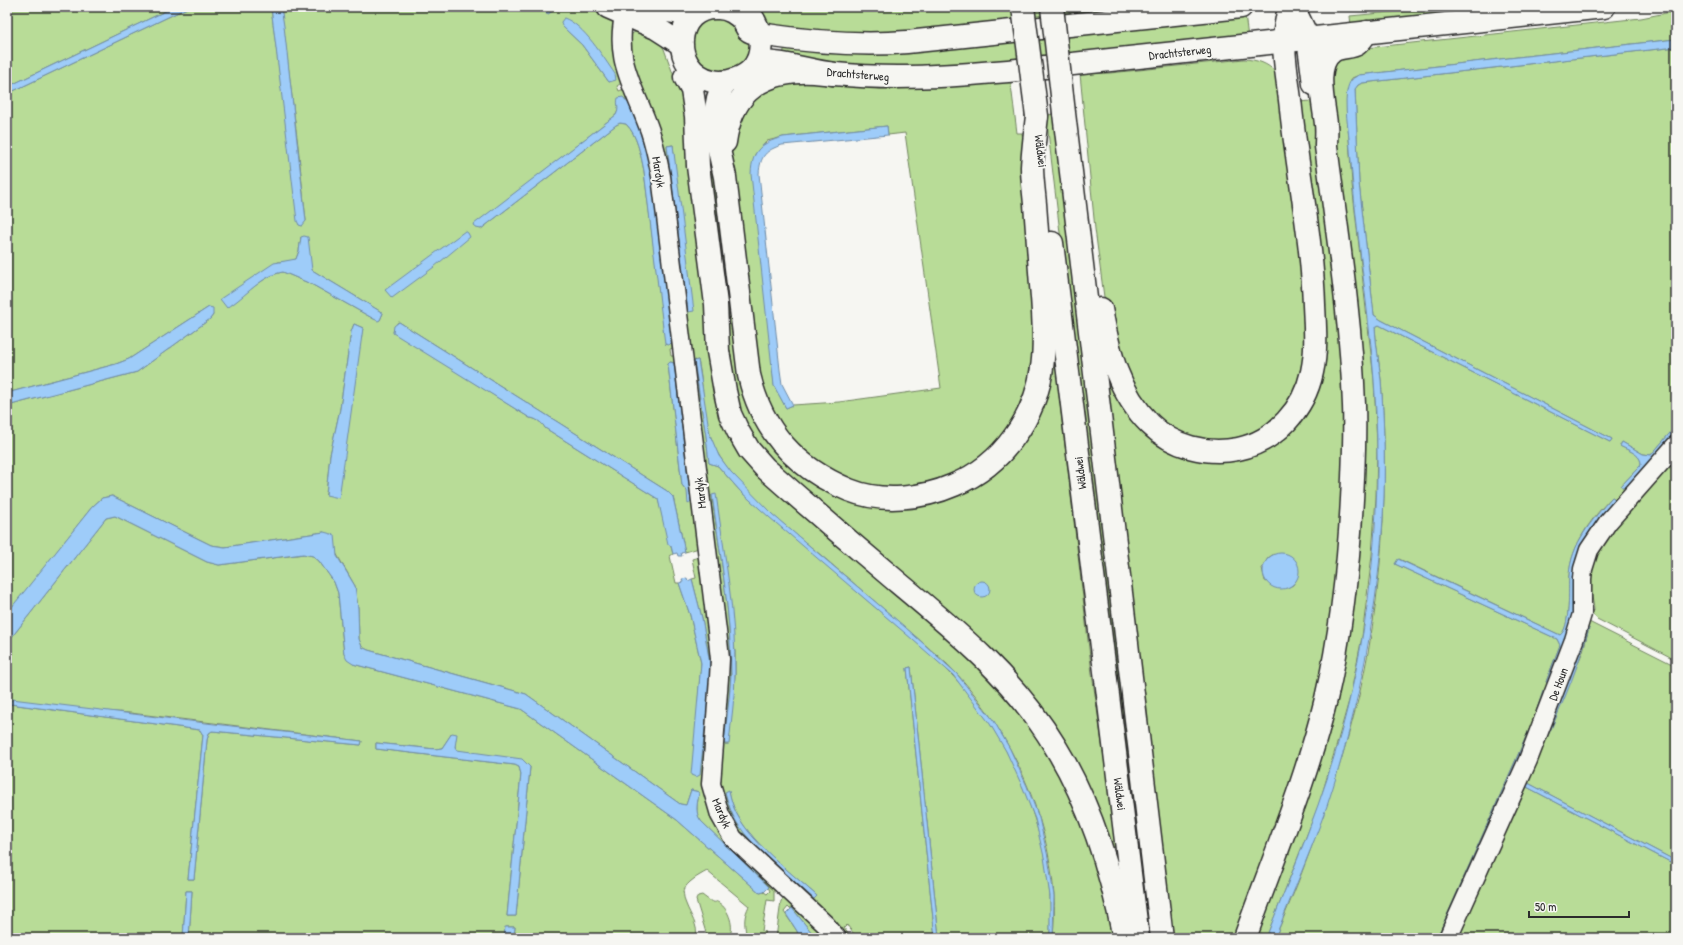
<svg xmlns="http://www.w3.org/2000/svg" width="1683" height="945" viewBox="0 0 1683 945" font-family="'Patrick Hand',sans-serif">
<rect width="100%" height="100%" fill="#f6f6f2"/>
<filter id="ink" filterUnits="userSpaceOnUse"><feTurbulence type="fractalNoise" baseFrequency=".025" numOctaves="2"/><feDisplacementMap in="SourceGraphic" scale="8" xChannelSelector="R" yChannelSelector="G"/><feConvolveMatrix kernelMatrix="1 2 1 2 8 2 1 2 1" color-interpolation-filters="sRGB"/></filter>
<g filter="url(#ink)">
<g fill="#b8dc97" stroke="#728461" fill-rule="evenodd">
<polygon points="7,7 174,7 7,87"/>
<path d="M189 7H271L299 225 306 221 298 146 281 7H539L548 14 554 10 553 7H599L617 19 624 81 617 86 619 91 626 88 647 132 674 348 670 349 671 356H679L699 548 685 552 673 497 667 491 399 322 397 323 393 332 530 418C535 418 543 423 545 428L658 499 673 554 670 556 676 583H679L690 615 701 663 698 701 710 664 702 618 692 579 696 578 692 559 699 557 714 631 707 779 774 888V901L767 900 762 931 766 932C760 937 753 938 746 933 744 922 744 916 749 906L707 871C698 876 687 882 683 891 684 896 684 900 686 904 690 915 699 926 696 938H514L515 927H506L504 938H189L192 891H186L183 938H7V643L106 518 115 516 207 562 219 565 304 554 313 556 319 561 334 582 338 593 344 654 353 664 521 709 677 820 760 893 764 892 767 894 770 891 768 887 701 821C694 813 698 802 699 792L691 790 686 805 680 804 526 694 368 650 362 647 359 639 358 608 355 586 324 532 225 547 211 545 112 496 102 498 92 507 7 614V406L137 372 210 319 213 315 209 307 129 359 116 364 7 393V94ZM562 26 579 29 592 43 616 77 609 82 582 45ZM626 99 640 131 666 345 644 171C641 156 637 134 626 124L620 123 616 125 481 229 474 225 616 115 619 108 618 104ZM301 237 312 270 383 313 380 320 374 319 311 284 283 272C264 275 246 294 231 305L278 262 292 261 296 259 299 251ZM354 324 363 328 326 495 330 455 340 409 351 332ZM671 362 674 363 687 491 682 485 668 364ZM10 704 130 713 362 741 361 745 212 731 209 733 207 740 194 879H188L203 735 200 730ZM452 733 456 750 530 767 516 916H507L521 774 519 767 515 765 376 749V743L435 749 442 748Z"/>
<polygon points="751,7 1169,7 908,34 783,31 761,17"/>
<polygon points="1444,7 1534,7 1351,26 1350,16"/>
<polygon points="1676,11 1676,39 1359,75 1352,78 1347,95 1347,109 1352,184 1374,380 1377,446 1376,497 1372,555 1362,637 1350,697 1336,747 1319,804 1266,938 1254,938 1304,811 1327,738 1338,696 1350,632 1356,591 1360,547 1363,503 1326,84 1335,60 1357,49 1641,18"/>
<polygon points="1245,14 1248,38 923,71 782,59 785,46"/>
<path d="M714 17C729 20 738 24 742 40L752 41 749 57 740 67 728 73 708 70 694 57 691 37 701 22Z"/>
<path d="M640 30 659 41 664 49 672 71 684 88 735 433 1007 688 1071 785 1118 938H1053C1054 924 1055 909 1054 895 1048 815 1011 732 956 673 946 662 933 652 922 642 889 613 855 585 822 556 787 527 744 495 720 457 702 429 705 391 698 360L694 361 706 436 709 463 718 466 741 492C784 528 827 565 869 602 897 626 928 649 953 676 1006 731 1044 819 1050 896 1051 910 1050 924 1050 938H939L911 667 907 668 935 938H857L847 925 844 928 851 938H841L750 851 718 800 723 678 688 362 634 84 628 37 636 31ZM673 145 688 312 667 146ZM712 495 735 652V675L728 744H725C727 721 730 697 731 674 731 614 720 554 712 495ZM729 791C730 797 732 803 734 808 747 840 791 873 817 896L814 899 766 856 738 824 730 810Z"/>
<path d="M1676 47V426L1651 455 1643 454 1622 442 1620 446C1627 450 1642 454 1641 465L1621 486 1626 489 1676 434V441L1605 520 1586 549 1580 568 1578 614 1572 639 1525 759 1445 938H1441L1527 745 1547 693 1543 692 1533 721 1437 938H1275C1308 861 1337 782 1358 700 1374 634 1382 564 1384 497 1385 458 1384 419 1381 380 1379 362 1376 345 1375 327L1379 325 1610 442 1612 439 1381 320 1374 315 1359 183 1355 89 1358 85 1362 83ZM1612 497 1617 500C1605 515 1590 530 1582 547 1572 568 1576 591 1574 614 1572 638 1559 662 1550 684L1546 682 1560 645 1557 639 1395 564 1399 559 1560 635C1571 629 1568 588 1569 576 1571 545 1591 519 1612 497Z"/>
<path d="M1244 59C1258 60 1267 63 1277 73L1306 279 1308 362 1288 410 1248 439 1201 445 1142 410 1108 327 1095 229 1080 74 1110 73Z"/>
<path d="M1010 77 1017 133H1022L1031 199 1040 312 1031 395 990 457 919 489 855 485 796 449 757 387 729 139 737 110 770 82ZM887 126 888 135 905 133 941 388 839 402 793 405 786 408 774 385 755 154 767 141 783 137Z"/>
<path d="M1312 101 1342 343 1348 471 1321 699 1236 938H1173L1103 357 1151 431 1254 449 1325 354V311L1298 102ZM1274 554 1296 580 1293 585 1287 588 1265 581 1262 568 1268 558Z"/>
<polygon points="712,110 741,363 804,471 915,501 1013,447 1051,327 1092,674 1117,847 1107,849 1048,729 776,471 741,418 728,346 704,152"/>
<polygon points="1058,114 1155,938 1147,938 1105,610 1046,115"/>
<path d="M1676 449V452C1658 473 1639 493 1621 514 1610 527 1597 540 1591 556 1586 574 1586 594 1592 611H1594C1594 605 1592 598 1591 592 1589 576 1594 560 1600 546L1676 457V660L1597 619 1589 610 1585 597 1586 569 1591 552 1602 534 1627 503Z"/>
<path d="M1587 621 1676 666V861L1528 783V780L1523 785 1676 865V926L1669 938H1452ZM1589 628 1583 651 1549 733Z"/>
<path d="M702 895C705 897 709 901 713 902 718 903 714 900 719 903 729 909 735 928 729 937L711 938 707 936 696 900 698 896Z"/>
<polygon points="786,897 802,910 825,938 816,938 792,908 790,909 788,907 784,912 797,931 799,938 776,938 781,901"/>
</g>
<g fill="#9eccf9" stroke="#708ca7">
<polygon points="174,7 189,7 7,94 7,87"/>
<polygon points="271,7 281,7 284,26 306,221 302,226 299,225 297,221"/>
<polygon points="539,7 553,7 554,10 548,14"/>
<path d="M564 18C584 25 603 57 615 74L616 80 609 82 582 45 562 26 561 22Z"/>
<path d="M1676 39V47L1362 83 1358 85 1355 89 1359 183 1374 315 1381 320 1612 439 1610 442 1379 325 1375 327C1376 345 1379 362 1381 380 1384 419 1385 458 1384 497 1380 602 1360 706 1327 806 1311 851 1292 894 1275 938H1266C1283 894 1302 850 1318 805 1367 670 1385 523 1374 380 1368 303 1355 226 1350 149 1349 133 1343 102 1348 87 1350 80 1353 78 1359 75Z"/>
<path d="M623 97 629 104 640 131 651 169 672 342 669 345 665 344 644 171C641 156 637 134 626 124L620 123 616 125 481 229 476 228 474 224 616 115C620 108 616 104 618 98Z"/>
<path d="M887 126 888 135 782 145C766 150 760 156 759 174L780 370 782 384 793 405 786 408 774 386 751 174C752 150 761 143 783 137Z"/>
<polygon points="673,145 694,311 688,312 667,146"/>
<polygon points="465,231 468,233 470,237 434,267 392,298 385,290"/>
<path d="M304 236 308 237 312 270 383 313 380 320 378 321 374 319 311 284 283 272C262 275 245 297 227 308L220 299 274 263 296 259 299 251 301 237Z"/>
<polygon points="209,307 213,308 213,315 210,319 137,372 7,406 7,393 116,364 129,359"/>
<path d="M399 322 667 491 673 497 685 552 681 553 682 556H678L677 553 673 554 671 546 668 544 658 499 545 428C543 423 535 418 530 418L393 333 394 326Z"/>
<polygon points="354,324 363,328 339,498 326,495 330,455 340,409 351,332"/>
<polygon points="698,360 710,435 719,456 731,472 772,514 905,627 956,673 994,721 1010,749 1027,786 1039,818 1048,857 1054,896 1053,938 1050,938 1050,896 1044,857 1035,819 1023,788 1006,751 990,724 953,675 905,633 769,517 741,492 718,466 709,463 706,436 694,361"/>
<polygon points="670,362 674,363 691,502 688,504 687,491 682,485 668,364"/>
<path d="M1676 426V434L1626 489 1621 486 1641 465C1642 454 1627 450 1620 446L1622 442 1643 454 1651 455Z"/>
<path d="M716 494C724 553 736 614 735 674 735 697 731 721 729 744H724C726 721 730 697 731 674 731 614 720 554 712 495Z"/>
<path d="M112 496 211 545 225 547 324 532 335 535 337 556 355 586 358 608 359 639 362 647 368 650 526 694 680 804 686 805 691 790 699 792C698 802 694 812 701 821L769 887 764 892 760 893 677 820 521 709 353 664 347 660 344 654 338 593 334 582 319 561 313 556 303 554 219 565 207 562 115 516 106 518 7 643V614L11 608 92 507 102 498Z"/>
<path d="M1612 497 1617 500 1574 614 1550 684 1546 682 1560 645 1557 639 1395 564 1398 559 1560 635C1571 628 1568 588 1569 576 1571 543 1592 521 1612 497Z"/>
<circle cx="1281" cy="571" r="18"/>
<polygon points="687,578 688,581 692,579 702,618 710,664 710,680 700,775 696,777 691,775 701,663 690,615 679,583 683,582 682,579"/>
<circle cx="982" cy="589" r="8"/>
<path d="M1586 627 1589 628C1576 676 1555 721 1534 766Z"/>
<polygon points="911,667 939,938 935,938 907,668"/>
<polygon points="1543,691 1547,693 1537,722 1441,938 1437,938 1533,721"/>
<polygon points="12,699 206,723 362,741 361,745 212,731 209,733 207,740 194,879 188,879 203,735 200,730 10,704"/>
<polygon points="452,733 457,734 455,747 457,750 522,759 530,767 516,916 507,916 521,774 519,767 515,765 376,749 376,743 435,749 442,748"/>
<polygon points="1528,780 1528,783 1676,861 1676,865 1523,785"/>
<path d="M729 790C730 796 732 803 734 808 747 840 792 873 817 896L814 899C788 875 756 852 737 823 731 813 728 803 725 792Z"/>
<polygon points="186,891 192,891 189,938 183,938"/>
<polygon points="792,908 816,938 799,938 797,931 786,914"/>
<polygon points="505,927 515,927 514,938 504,938"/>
</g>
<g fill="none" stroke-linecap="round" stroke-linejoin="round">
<g stroke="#2b2b2b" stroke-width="21">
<g id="minor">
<path d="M626 7C612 60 634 85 650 131 655 146 658 161 661 176L717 631 720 659 719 678 711 784 720 815 733 838 826 925 837 938"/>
<polyline points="1448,938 1528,760 1574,640 1582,614 1582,579 1583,569 1589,550 1608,522 1676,445"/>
</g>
</g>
<g stroke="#2b2b2b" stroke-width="25">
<g id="major">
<polyline points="608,7 656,28 681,44"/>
<polyline points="657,7 667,11 683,13"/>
<path d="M744 7C766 28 769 68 736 79 728 82 720 83 712 81 669 71 673 5 718 8 728 8 738 14 744 22 745 25 747 28 748 30 752 34 761 34 766 35 813 42 859 46 907 42L1241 7"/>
<path d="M757 62C783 61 808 71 835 74 893 80 950 76 1008 71L1604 7"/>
</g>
</g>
<g stroke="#2b2b2b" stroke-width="25">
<g id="highway">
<polyline points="1293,7 1308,38 1314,84"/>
<path d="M685 77 692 90 696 116 698 166 716 304 718 351 725 391 730 414 738 431 749 450 765 468C808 506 851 543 895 580 954 629 1015 679 1055 746 1091 805 1111 870 1124 938"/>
<path d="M724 82 718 98 715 114 716 136 725 177 749 375C762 432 796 468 849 490 881 503 922 499 954 485 978 475 999 458 1014 437 1049 390 1046 340 1041 285 1039 258 1037 231 1035 204 1034 192 1032 179 1032 167 1033 150 1035 133 1037 116"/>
<polyline points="1064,113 1162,938"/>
<path d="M725 142C731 99 754 74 800 72 811 71 822 73 833 74"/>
<polyline points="1052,243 1138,938"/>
<path d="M1101 309C1109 353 1118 392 1150 424 1173 447 1207 455 1238 449 1276 441 1304 409 1312 372 1317 350 1315 327 1314 305 1312 239 1298 174 1291 109 1289 87 1284 64 1284 42 1284 31 1287 18 1289 7"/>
<path d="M1245 938C1273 859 1306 782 1326 699 1343 626 1350 553 1353 478 1354 453 1355 429 1354 405 1351 318 1337 232 1326 146 1326 139 1327 131 1326 124 1324 104 1313 64 1333 51 1340 46 1351 48 1357 44 1361 41 1364 36 1367 32"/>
</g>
</g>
<use href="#minor" stroke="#f6f6f2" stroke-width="18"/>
<use href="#major" stroke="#f6f6f2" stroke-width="22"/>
<use href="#highway" stroke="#f6f6f2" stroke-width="22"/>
<g stroke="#2b2b2b" stroke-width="25" stroke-linecap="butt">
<g id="highway-bridge">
<polyline points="1023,7 1037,116"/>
<polyline points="1052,7 1064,113"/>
</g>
</g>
<use href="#highway-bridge" stroke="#f6f6f2" stroke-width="22"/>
</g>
</g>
<g text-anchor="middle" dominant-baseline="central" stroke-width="4" stroke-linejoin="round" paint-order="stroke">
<g font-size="12" fill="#2b2b2b" stroke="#f6f6f2">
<text transform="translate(1180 52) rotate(-6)">Drachtsterweg</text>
<text transform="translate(858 74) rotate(5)">Drachtsterweg</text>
<text transform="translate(1041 151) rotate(83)">Wâldwei</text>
<text transform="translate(659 172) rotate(81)">Mardyk</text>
<text transform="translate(1080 473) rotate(-97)">Wâldwei</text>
<text transform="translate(700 493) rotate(-97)">Mardyk</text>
<text transform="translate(1558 684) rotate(-69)">De Houn</text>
<text transform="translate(1120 794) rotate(83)">Wâldwei</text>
<text transform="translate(722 813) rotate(67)">Mardyk</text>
</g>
</g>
<rect width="1683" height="945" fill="none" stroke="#f6f6f2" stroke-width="24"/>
<rect x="12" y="12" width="1659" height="921" fill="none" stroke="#2b2b2b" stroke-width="1.5" filter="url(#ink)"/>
<path d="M1529 911v6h100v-6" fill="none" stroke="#2b2b2b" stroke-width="2"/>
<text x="1535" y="911" font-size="12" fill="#2b2b2b" stroke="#f6f6f2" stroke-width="3" paint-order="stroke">50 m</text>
</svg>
